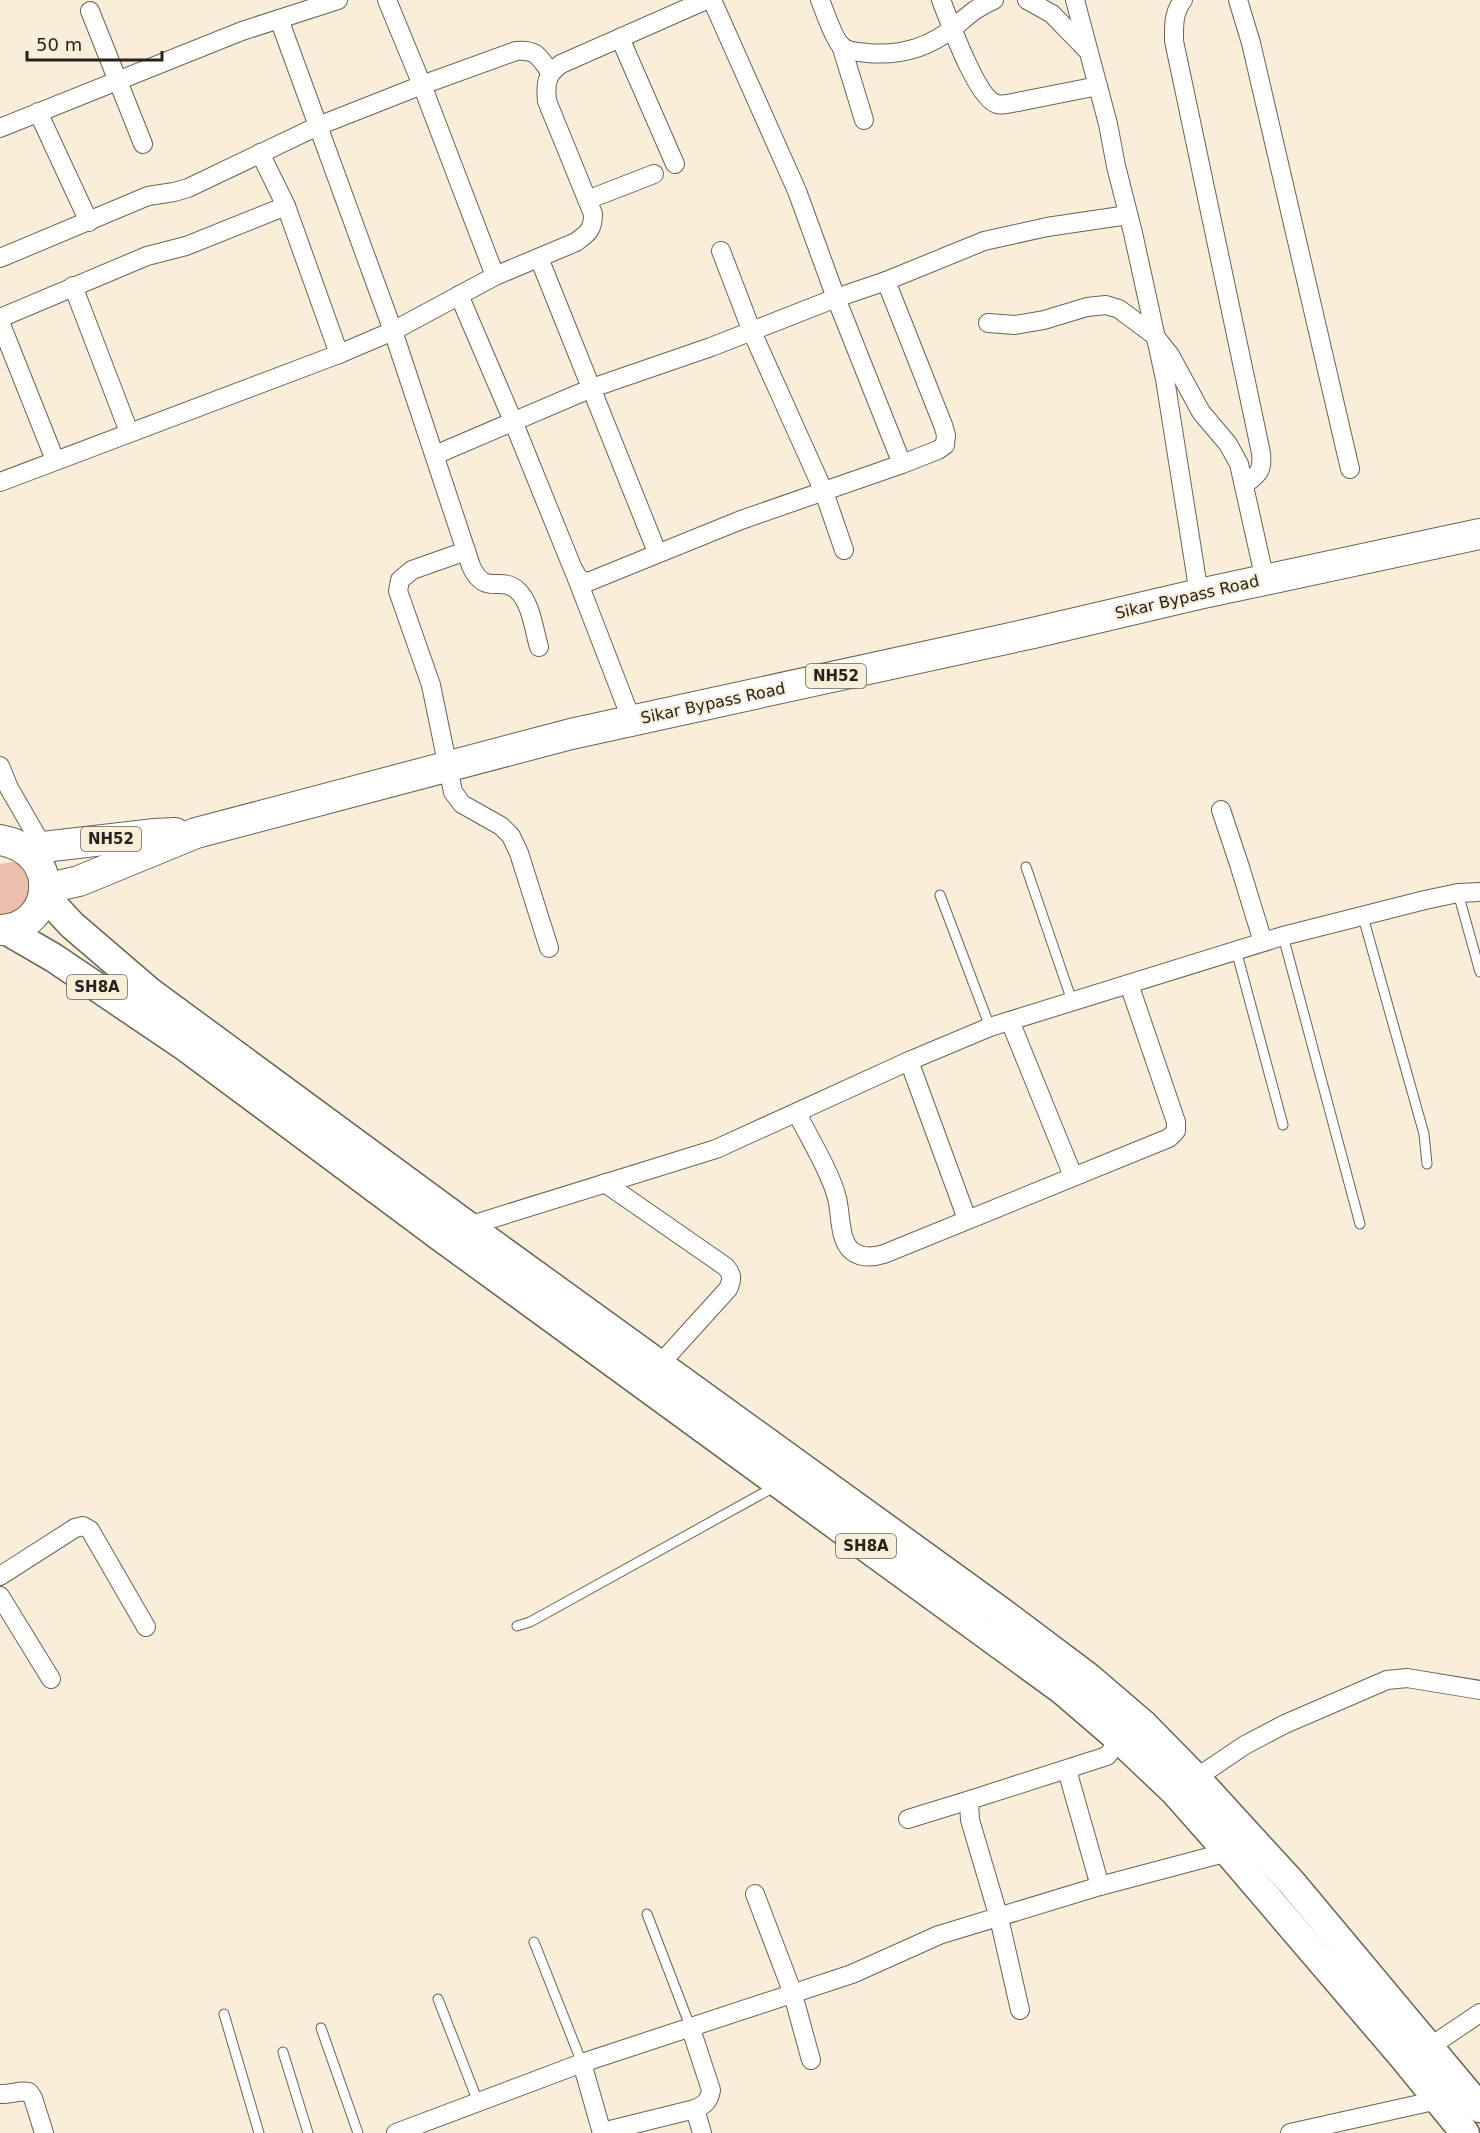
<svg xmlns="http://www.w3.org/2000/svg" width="1480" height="2133" viewBox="0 0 1480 2133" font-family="'DejaVu Sans',sans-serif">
<rect width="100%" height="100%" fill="#f9eeda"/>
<polygon fill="#eac0ac" points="13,862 25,866 35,902 0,919 0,864"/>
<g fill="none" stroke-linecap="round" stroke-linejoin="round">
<g stroke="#6c6352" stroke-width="11">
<g id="service">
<polyline points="1026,867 1072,1001"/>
<polyline points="1458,893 1480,972"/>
<polyline points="940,895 990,1027"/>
<polyline points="1363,917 1424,1134 1427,1164"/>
<polyline points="1283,936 1360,1224"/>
<polyline points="1236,950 1283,1125"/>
<polyline points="517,1626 530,1622 776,1486"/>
<polyline points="647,1914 690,2026"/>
<polyline points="534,1942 582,2063"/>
<polyline points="438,1999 478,2102"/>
<polyline points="224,2014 259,2133"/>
<polyline points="321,2028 358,2133"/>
<polyline points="283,2052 308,2133"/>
</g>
</g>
<g stroke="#6c6352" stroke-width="20">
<g id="minor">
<polyline points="387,0 422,85 495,276"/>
<polyline points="712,0 797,191 836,298 902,464"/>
<path d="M820 0C825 12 833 37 841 46 848 52 859 52 867 53 899 56 928 48 953 28 969 15 975 8 994 0"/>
<path d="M941 0C949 20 977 99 997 104 1000 105 1004 104 1007 104L1098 86"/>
<polyline points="1027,0 1052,14 1087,50"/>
<polyline points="1075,0 1108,124 1116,166 1133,233 1165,379 1199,594"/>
<path d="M1183 0C1173 13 1174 26 1174 41L1261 453C1263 472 1258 474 1244 485"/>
<polyline points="1238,0 1251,43 1350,469"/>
<polyline points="90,11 143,144"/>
<path d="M279 19 393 331 471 566C485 597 500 575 517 590 531 602 534 630 539 647"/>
<polyline points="620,38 675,164"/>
<polyline points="841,45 864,120"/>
<polyline points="38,112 89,222"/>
<polyline points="0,128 242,31 338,0"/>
<polyline points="260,153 286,206 339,354"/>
<polyline points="587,200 654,174"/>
<polyline points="721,251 752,332 824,492 844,550"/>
<path d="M0 258 148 196 174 192 188 188 318 126 422 85 516 51C537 49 539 57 550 72"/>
<polyline points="539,258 657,552"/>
<polyline points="73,286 129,432"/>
<polyline points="459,295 513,421 573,569 579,579 588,582 741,520 902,464 938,450 945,445 946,435 943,425 886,281"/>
<polyline points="0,318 147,256 186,246 286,206"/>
<polyline points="0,322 55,460"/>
<polyline points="988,323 1015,325 1044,320 1087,307 1106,305 1119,309 1154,335 1170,355 1201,412 1228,444 1239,464 1265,580"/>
<polyline points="435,455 592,388 711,347 836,298 886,281 984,241 1047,227 1128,215"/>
<path d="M0 482 339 354 393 331 495 276 576 242C588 233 593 230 593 214L547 101C545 83 547 74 561 64L706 0"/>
<polyline points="466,551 412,570 400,580 398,591 431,685 453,792 462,804 501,826 511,836 519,853 549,948"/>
<polyline points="574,571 632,721"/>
<polyline points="0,766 9,788 43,847"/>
<polyline points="1221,810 1239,864 1263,942"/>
<polyline points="1010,1021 1073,1176"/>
<polyline points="909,1061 967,1219"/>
<path d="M797 1113C809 1138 830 1171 837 1198 841 1214 839 1241 852 1251 862 1259 874 1257 884 1254L1169 1138 1176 1131V1122L1129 984"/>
<path d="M605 1183 726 1267C733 1275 732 1280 728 1289L660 1364"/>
<polyline points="468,1226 716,1149 909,1061 990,1027 1283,936 1425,900 1458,893 1480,892"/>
<polyline points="0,1576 75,1528 83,1526 90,1530 146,1627"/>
<polyline points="0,1596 51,1679"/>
<polyline points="1067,1770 1100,1886"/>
<polyline points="1196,1778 1245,1745 1285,1724 1387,1680 1407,1678 1480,1690"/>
<polyline points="908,1819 973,1799"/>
<polyline points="755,1894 792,1991 811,2060"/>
<polyline points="1020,2010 999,1918 970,1820 969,1802 973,1799 1107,1756 1126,1732"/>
<polyline points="1428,2048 1480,2013"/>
<polyline points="582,2063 602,2133"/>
<path d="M0 2094C10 2095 18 2090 29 2092L33 2098 44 2133"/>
<polyline points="695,2109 702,2133"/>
<path d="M602 2132 695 2109C706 2104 709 2101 711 2090L690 2026"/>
<polyline points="396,2133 582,2063 852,1974 939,1935 1100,1886 1228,1852"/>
<polyline points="1290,2133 1438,2100"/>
</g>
</g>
<g stroke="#6c6352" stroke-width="31">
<g id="primary">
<polyline points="43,894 72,925 150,992 468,1226 999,1610 1088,1677 1144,1725 1196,1778 1292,1883 1480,2108"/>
<polyline points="6,930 54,958 187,1048 438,1235 1062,1690 1119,1739 1174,1791 1228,1852 1404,2058 1465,2133"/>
</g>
</g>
<g stroke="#6c6352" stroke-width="32">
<g id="trunk">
<path d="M0 840C63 851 55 928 0 930"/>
<polyline points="26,849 155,834 175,833"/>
<polyline points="44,889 79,881 196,833 571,734 1033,633 1199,594 1480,534"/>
</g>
</g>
<use href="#service" stroke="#fff" stroke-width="9"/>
<use href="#minor" stroke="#fff" stroke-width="18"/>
<use href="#primary" stroke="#fff" stroke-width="28"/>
<use href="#trunk" stroke="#fff" stroke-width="30"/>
</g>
<g text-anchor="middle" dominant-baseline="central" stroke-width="4.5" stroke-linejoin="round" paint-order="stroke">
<g fill="#f9eeda" stroke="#666054" stroke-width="1.5">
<rect x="806" y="664" width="60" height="24" rx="4.5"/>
<rect x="81" y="827" width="60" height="24" rx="4.5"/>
<rect x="67" y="975" width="60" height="24" rx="4.5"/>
<rect x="836" y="1534" width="60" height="24" rx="4.5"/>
</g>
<g font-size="15" font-weight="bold" fill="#27231b">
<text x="836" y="676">NH52</text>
<text x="111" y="839">NH52</text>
<text x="97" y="987">SH8A</text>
<text x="866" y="1546">SH8A</text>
</g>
<g font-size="16" fill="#27231b" stroke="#f9eeda">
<text transform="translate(1187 597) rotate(-13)">Sikar Bypass Road</text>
<text transform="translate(713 703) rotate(-12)">Sikar Bypass Road</text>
</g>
</g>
<path d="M27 51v9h135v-9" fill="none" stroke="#27231b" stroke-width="3"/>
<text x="36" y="51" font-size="18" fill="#27231b" stroke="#f9eeda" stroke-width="4.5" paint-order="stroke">50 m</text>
</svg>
